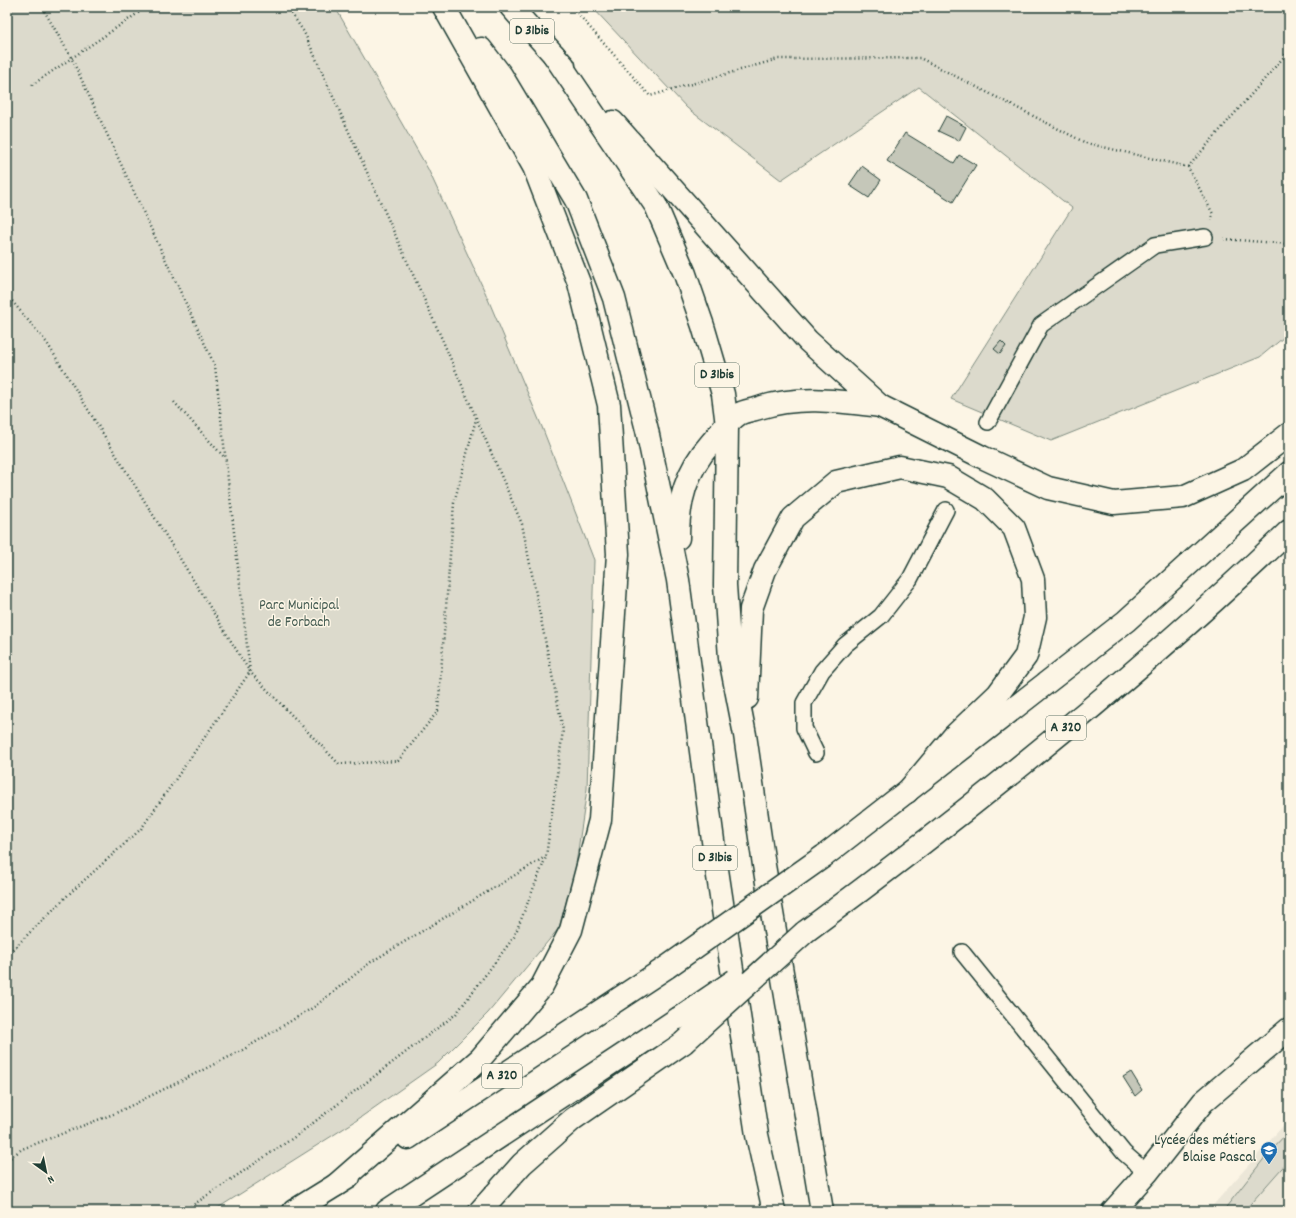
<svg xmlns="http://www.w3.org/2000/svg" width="1296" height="1218" viewBox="0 0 1296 1218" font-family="Dekko,sans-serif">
<rect width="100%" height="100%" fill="#fcf5e5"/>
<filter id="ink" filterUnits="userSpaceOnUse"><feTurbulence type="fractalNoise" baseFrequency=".025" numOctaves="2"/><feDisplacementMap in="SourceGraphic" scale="8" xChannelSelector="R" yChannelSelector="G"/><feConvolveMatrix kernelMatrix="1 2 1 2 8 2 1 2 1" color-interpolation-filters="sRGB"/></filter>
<g filter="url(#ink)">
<polygon fill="#ece7d8" points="1289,1119 1289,1211 1208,1211"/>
<g fill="#dcdacc" stroke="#7e8c80">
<polygon points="7,7 335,7 428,169 485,292 542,427 594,560 587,789 575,871 559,928 488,1013 438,1063 354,1122 213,1211 7,1211"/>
<polygon points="592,7 1289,7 1289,333 1260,357 1051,441 951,399 1072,208 919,87 781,180 687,108"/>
<polygon points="1289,1131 1289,1160 1244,1211 1223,1211 1270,1151"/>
</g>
<g fill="#c5c7b9" stroke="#1f3d34">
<polygon points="946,116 966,127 959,141 938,131"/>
<polygon points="905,133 954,163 959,155 976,165 953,202 887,161"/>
<polygon points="862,166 881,180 869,198 849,185"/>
<polygon points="1001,341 1006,346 1000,354 994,349"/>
<polygon points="1131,1072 1142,1090 1135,1096 1123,1077"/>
</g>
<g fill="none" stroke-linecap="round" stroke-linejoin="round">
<g stroke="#1f3d34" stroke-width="18">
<g id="lane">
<polyline points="988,422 1041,325 1155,245 1205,237"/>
<polyline points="816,753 804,728 804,703 822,671 845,645 881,616 910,579 946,510"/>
<polyline points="962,952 1124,1153 1147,1173"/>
</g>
</g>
<g stroke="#1f3d34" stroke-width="25">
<polyline id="secondary" points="1113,1211 1147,1173 1203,1102 1289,1029"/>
</g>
<g stroke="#1f3d34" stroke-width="25">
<g id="highway">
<polyline points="511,7 564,66"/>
<polyline points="481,49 501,75 576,200 614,298 647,430 678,580 716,863 757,1135 774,1211"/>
<polyline points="554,55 656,206 685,274 703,326 723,394 727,425 725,585 730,658 745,735 764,865 822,1211"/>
<polyline points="613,122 808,341 880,406 982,457 1048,488 1114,503 1183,497 1243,470 1289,434"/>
<path d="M678 538C678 501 686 471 711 443 719 434 728 421 739 414 744 411 753 410 759 408 799 395 839 401 880 406"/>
<polyline points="747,698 751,609 765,570 793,518 836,482 900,467 948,477 985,499 1014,528 1033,579 1035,617 1026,656 998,694 954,736 907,792"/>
<polyline points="824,856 1126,621 1289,473"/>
<path d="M805 932C973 808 1138 676 1289 531"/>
<polyline points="408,1138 667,967"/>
<polyline points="336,1185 480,1059 542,986 571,930 600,820 618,554 609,405 579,283 534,167 444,7"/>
<polyline points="294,1211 349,1177"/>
<polyline points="387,1211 679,1018"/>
<polyline points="480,1211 522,1164 573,1119 683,1043"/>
</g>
</g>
<g stroke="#1f3d34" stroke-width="2.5" stroke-dasharray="1 3" stroke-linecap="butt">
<polyline points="572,7 650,96 778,59 920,58 1086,143 1188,167 1213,214 1211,220"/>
<polyline points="32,85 147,7"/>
<polyline points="1188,167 1289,51"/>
<polyline points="1224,239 1289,244"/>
<polyline points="7,295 47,343 250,672 339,764 398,761 438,711 454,503 476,419"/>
<polyline points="174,402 225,458"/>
<polyline points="7,955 69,894 141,829 250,672 215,366 72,59 42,7"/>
<polyline points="7,1160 22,1149 116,1113 241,1051 314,1007 371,962 545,857"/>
<polyline points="184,1211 296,1136 456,1014 514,937 546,857 563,730 522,524 442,339 304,32 287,7"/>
</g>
<use href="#lane" stroke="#fcf5e5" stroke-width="15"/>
<use href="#secondary" stroke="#fcf5e5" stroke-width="22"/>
<use href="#highway" stroke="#fcf5e5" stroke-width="22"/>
<g stroke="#1f3d34" stroke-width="25" stroke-linecap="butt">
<g id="highway-bridge">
<polyline points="667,967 824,856"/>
<polyline points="679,1018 735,980"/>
<polyline points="683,1043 805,932"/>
</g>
</g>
<use href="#highway-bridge" stroke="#fcf5e5" stroke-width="22"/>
</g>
</g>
<defs>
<g id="school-pin" transform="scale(0.9)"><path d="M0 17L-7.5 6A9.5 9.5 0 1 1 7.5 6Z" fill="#1f6fb2" stroke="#fcf5e5"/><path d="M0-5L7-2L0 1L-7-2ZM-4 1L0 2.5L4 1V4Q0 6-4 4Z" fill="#fff"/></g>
</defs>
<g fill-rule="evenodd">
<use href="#school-pin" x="1269" y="1150"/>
</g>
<g text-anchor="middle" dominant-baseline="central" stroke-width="3" stroke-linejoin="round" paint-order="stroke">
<g fill="#fcf5e5" stroke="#617469" stroke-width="1">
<rect x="510" y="19" width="44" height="24" rx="3"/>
<rect x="695" y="363" width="44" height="24" rx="3"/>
<rect x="1046" y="716" width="40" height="24" rx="3"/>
<rect x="693" y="846" width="44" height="24" rx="3"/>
<rect x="482" y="1064" width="40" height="24" rx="3"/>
</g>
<g font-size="14" font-weight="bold" fill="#1f3d34">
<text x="532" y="31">D 31bis</text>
<text x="717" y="375">D 31bis</text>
<text x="1066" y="728">A 320</text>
<text x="715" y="858">D 31bis</text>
<text x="502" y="1076">A 320</text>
</g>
<g font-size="15" fill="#455c52" stroke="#fcf5e5">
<text x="299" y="606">Parc Municipal<tspan x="299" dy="17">de Forbach</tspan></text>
</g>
<g font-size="15" fill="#1f3d34" stroke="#fcf5e5" text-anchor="end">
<text x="1256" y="1141">Lycée des métiers<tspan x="1256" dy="17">Blaise Pascal</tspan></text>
</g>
</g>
<rect width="1296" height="1218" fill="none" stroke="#fcf5e5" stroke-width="24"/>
<rect x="12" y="12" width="1272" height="1194" fill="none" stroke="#1f3d34" stroke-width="1.5" filter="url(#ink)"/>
<g transform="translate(46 1172) rotate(147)" stroke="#fcf5e5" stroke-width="3" paint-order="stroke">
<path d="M0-3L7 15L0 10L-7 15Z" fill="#1f3d34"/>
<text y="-6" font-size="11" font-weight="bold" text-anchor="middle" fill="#1f3d34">N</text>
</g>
</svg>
